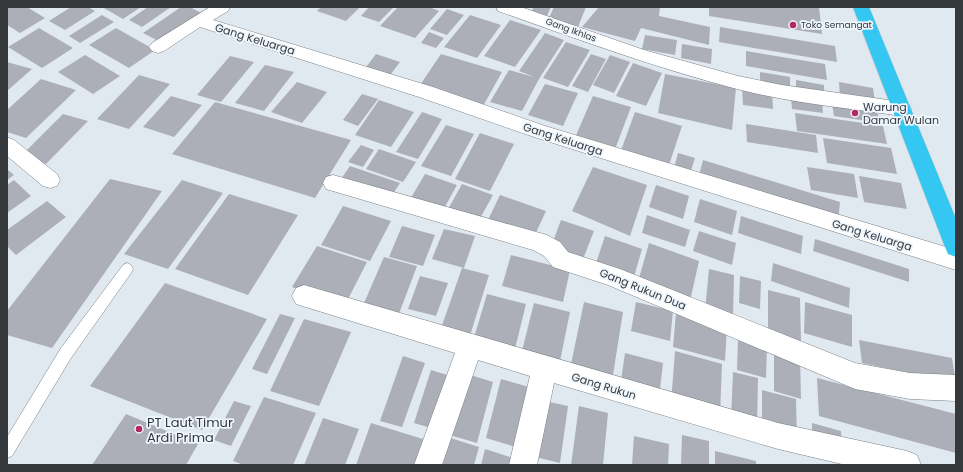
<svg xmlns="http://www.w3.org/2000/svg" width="963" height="472" viewBox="0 0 963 472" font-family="Poppins,sans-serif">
<rect width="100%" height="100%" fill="#e1e9f0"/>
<g fill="#acafb8">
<polygon points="7,7 27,7 45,18 20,33 7,25"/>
<polygon points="71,7 88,7 95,11 65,30 49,21"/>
<polygon points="102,7 141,7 123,19"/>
<polygon points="148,7 171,7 142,27 129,20"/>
<polygon points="181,7 190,7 203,14 162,43 143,33"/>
<polygon points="321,7 360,7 346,21 317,11"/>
<polygon points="369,7 394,7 379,22 361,16"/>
<polygon points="398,7 429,7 439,11 415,38 380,26"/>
<polygon points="534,7 551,7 546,18 530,14"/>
<polygon points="554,7 586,7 578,27 548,20"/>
<polygon points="599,7 660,7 659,16 710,27 709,45 641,28 635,41 582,27"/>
<polygon points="709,7 819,7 822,34 709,16"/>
<polygon points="447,9 464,15 447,35 430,29"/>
<polygon points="102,15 114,22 80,43 69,36"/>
<polygon points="470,15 501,25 477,58 444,47"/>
<polygon points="510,20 541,30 515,67 484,56"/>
<polygon points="720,27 835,46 837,62 719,42"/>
<polygon points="39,28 73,48 42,68 8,47"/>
<polygon points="116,28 155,50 129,68 89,45"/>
<polygon points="429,32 444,38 436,48 421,43"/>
<polygon points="545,33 564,40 539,79 522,111 490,102 509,70 534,77 519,71"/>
<polygon points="645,35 677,40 675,55 642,49"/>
<polygon points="566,42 590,50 568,87 543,78"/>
<polygon points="682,44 712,49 711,64 681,58"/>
<polygon points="746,51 825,64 827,80 746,66"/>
<polygon points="376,54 400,62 388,78 364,70"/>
<polygon points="441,54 502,72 482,108 418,88"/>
<polygon points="591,54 606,59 588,92 572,86"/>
<polygon points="85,55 120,76 93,94 58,72"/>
<polygon points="610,55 630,62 614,93 593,85"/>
<polygon points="230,56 254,62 221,102 197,95"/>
<polygon points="7,62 32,69 7,91"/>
<polygon points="633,63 662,73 646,106 616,96"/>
<polygon points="265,65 294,72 264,111 235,103"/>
<polygon points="760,72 790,77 790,90 760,85"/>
<polygon points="665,74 736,88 732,130 658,113"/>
<polygon points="139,75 170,84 129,129 97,119"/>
<polygon points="41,79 76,90 26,138 7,132 7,110"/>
<polygon points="796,80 824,85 824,94 796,90"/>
<polygon points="297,82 327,92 302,123 271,112"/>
<polygon points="839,82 873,88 875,102 840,96"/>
<polygon points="545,84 578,93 563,126 528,115"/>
<polygon points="742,87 772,91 773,109 743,105"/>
<polygon points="362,94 378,99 358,126 343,120"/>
<polygon points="171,96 202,105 174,137 143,127"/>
<polygon points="593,96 631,107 614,152 574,140"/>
<polygon points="791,97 822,101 823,113 792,109"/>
<polygon points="379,100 414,112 391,147 355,135"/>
<polygon points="215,102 351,140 315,198 172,154"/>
<polygon points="832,104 877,111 880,123 834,116"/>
<polygon points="422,112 442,119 418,159 396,152"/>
<polygon points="635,112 682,126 668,168 620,153"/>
<polygon points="795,113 883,126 887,144 797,131"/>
<polygon points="63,114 88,121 46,164 21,156"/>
<polygon points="746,124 816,135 818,153 747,142"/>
<polygon points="446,125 474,134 451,176 421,166"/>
<polygon points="480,133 514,144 490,191 455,179"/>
<polygon points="823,138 891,148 897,174 827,163"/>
<polygon points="361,145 374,150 363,167 348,162"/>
<polygon points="379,149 416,162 403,182 366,169"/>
<polygon points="678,153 695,158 689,177 673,172"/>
<polygon points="703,160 840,202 838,223 698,179"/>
<polygon points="350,166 400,183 391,197 341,179"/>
<polygon points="593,167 647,185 630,236 572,211"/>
<polygon points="807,167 854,174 858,198 811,190"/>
<polygon points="7,169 14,175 7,180"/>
<polygon points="425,174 457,185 442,212 409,201"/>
<polygon points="859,176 901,183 907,209 864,202"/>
<polygon points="110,179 162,191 52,348 7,335 7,311"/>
<polygon points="14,180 31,196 7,213 7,185"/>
<polygon points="182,180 223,193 168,269 124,254"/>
<polygon points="462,184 493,195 478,222 447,211"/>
<polygon points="656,185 689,196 683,219 649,207"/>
<polygon points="229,194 298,215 248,295 175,269"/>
<polygon points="500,195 546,211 533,239 487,222"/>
<polygon points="700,199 737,211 732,235 694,222"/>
<polygon points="47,201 66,217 16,255 7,246 7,230"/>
<polygon points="343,206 391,221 370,261 321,245"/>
<polygon points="647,215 690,230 685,247 642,233"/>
<polygon points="741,216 803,236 801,254 738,233"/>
<polygon points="561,220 594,231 583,259 551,247"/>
<polygon points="402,226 435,235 423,266 389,257"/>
<polygon points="444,229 475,236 464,268 432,259"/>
<polygon points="699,231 736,243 732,265 693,251"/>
<polygon points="605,236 642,249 633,280 595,266"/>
<polygon points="815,239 909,269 909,282 813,251"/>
<polygon points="649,243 699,261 690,301 638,282"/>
<polygon points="317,246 367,262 345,305 292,287"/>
<polygon points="511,255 570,270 563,302 502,286"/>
<polygon points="384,257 417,266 397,319 361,310"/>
<polygon points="773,263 850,288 849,308 771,281"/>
<polygon points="462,268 489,275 468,342 439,334"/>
<polygon points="709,269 734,275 733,318 705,311"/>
<polygon points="420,276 448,283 436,316 408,309"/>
<polygon points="740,276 761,281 760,309 739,303"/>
<polygon points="165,283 267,319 202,430 90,386"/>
<polygon points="768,290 800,298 801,342 768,334"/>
<polygon points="487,294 526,304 514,353 473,341"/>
<polygon points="584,302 623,312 612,381 570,369"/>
<polygon points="636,302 673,311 670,341 631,331"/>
<polygon points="805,302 852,315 852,347 804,333"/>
<polygon points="534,303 570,312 559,366 521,355"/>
<polygon points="676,313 727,326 725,361 673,347"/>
<polygon points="280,314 295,318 267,374 252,369"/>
<polygon points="304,319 351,332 319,406 270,391"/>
<polygon points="738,340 767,347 766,378 737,370"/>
<polygon points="859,340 952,358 956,383 862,363"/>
<polygon points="774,349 800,356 801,399 774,391"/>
<polygon points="675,351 722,364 720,416 671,403"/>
<polygon points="625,353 663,363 659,398 620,387"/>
<polygon points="403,356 425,363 402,427 380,421"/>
<polygon points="431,370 454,377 438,430 414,423"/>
<polygon points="733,372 758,378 757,427 731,419"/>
<polygon points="464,373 493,382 477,443 446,434"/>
<polygon points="817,378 956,414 956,453 819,416"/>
<polygon points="501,379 536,389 522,449 486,438"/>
<polygon points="762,390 796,399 797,440 762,430"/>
<polygon points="264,397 316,413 293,465 244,465 233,461"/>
<polygon points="540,400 568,406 560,463 531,456"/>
<polygon points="234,401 251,406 231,446 214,440"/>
<polygon points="579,406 608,413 603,465 571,465"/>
<polygon points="126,414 198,444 186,465 92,465"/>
<polygon points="323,418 359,429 345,465 304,465"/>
<polygon points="371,423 426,440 418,465 356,465"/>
<polygon points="812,423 841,431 842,449 812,440"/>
<polygon points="682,435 709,441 709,465 681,465"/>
<polygon points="444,436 479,447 474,465 435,465"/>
<polygon points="634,436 669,444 668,465 632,465"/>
<polygon points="485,449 522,461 521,465 481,465"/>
<polygon points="715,451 756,461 756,465 715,465"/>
</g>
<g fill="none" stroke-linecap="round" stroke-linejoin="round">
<g stroke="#798086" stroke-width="1">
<polygon id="lane" points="127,263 131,265 133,269 131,273 71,358 12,456 7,458 7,437 61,348 123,265"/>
</g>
<g stroke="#798086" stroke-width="1">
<g id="street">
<polygon points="210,7 230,7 228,11 213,20 433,87 545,126 956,250 956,270 534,137 419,97 200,27 164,51 158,53 152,51 149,47 152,43"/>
<path d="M496 7H521L644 50 738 76 782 85 902 102 909 104 911 109 909 114 902 116C847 108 791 103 737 89 656 68 577 39 498 11Z"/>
<polygon points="7,137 14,140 57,174 60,180 57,186 50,188 43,186 7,156"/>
<polygon points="333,175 547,235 560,242 568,252 620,269 855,363 910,373 956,375 956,401 910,399 855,389 608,285 553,267 544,256 533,250 326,189 323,183 326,177"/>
<polygon points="304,285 778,423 907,451 917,455 921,465 846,465 778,449 554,383 537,465 509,465 530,376 478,360 442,465 414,465 455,353 296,304 292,296 296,288"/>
</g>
</g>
<g stroke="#c7c8c8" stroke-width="1">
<polygon id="highway" points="853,7 869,7 956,219 956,257 948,254 945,247"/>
</g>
<use href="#lane" fill="#fff" fill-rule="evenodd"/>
<use href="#street" fill="#fff" fill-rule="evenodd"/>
<use href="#highway" fill="#33c7f2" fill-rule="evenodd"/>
</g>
<g fill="#b32864" stroke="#eef6fe" stroke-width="1.5">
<circle cx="793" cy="25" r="4"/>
<circle cx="855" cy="113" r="4"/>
<circle cx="139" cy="429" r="4"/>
</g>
<g text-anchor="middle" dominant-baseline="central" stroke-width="3.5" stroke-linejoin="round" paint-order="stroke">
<g font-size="9" fill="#36393c" stroke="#eef6fe" text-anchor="start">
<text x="801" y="25">Toko Semangat</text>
</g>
<g font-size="9" fill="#36393c" stroke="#eef6fe">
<text transform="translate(571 30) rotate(20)">Gang Ikhlas</text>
</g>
<g font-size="11" fill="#36393c" stroke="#eef6fe">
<text transform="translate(255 39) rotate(17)">Gang Keluarga</text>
<text transform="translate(563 139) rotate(18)">Gang Keluarga</text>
<text transform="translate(872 235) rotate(17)">Gang Keluarga</text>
<text transform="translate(643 289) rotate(22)">Gang Rukun Dua</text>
<text transform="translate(604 386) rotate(17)">Gang Rukun</text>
</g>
<g font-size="11" fill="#36393c" stroke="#eef6fe" text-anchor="start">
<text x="863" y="107">Warung<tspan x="863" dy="13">Damar Wulan</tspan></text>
</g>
<g font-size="13" fill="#36393c" stroke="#eef6fe" text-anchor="start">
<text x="147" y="422">PT Laut Timur<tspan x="147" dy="15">Ardi Prima</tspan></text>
</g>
</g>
<rect width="963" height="472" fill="none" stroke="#36393c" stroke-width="16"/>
</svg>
